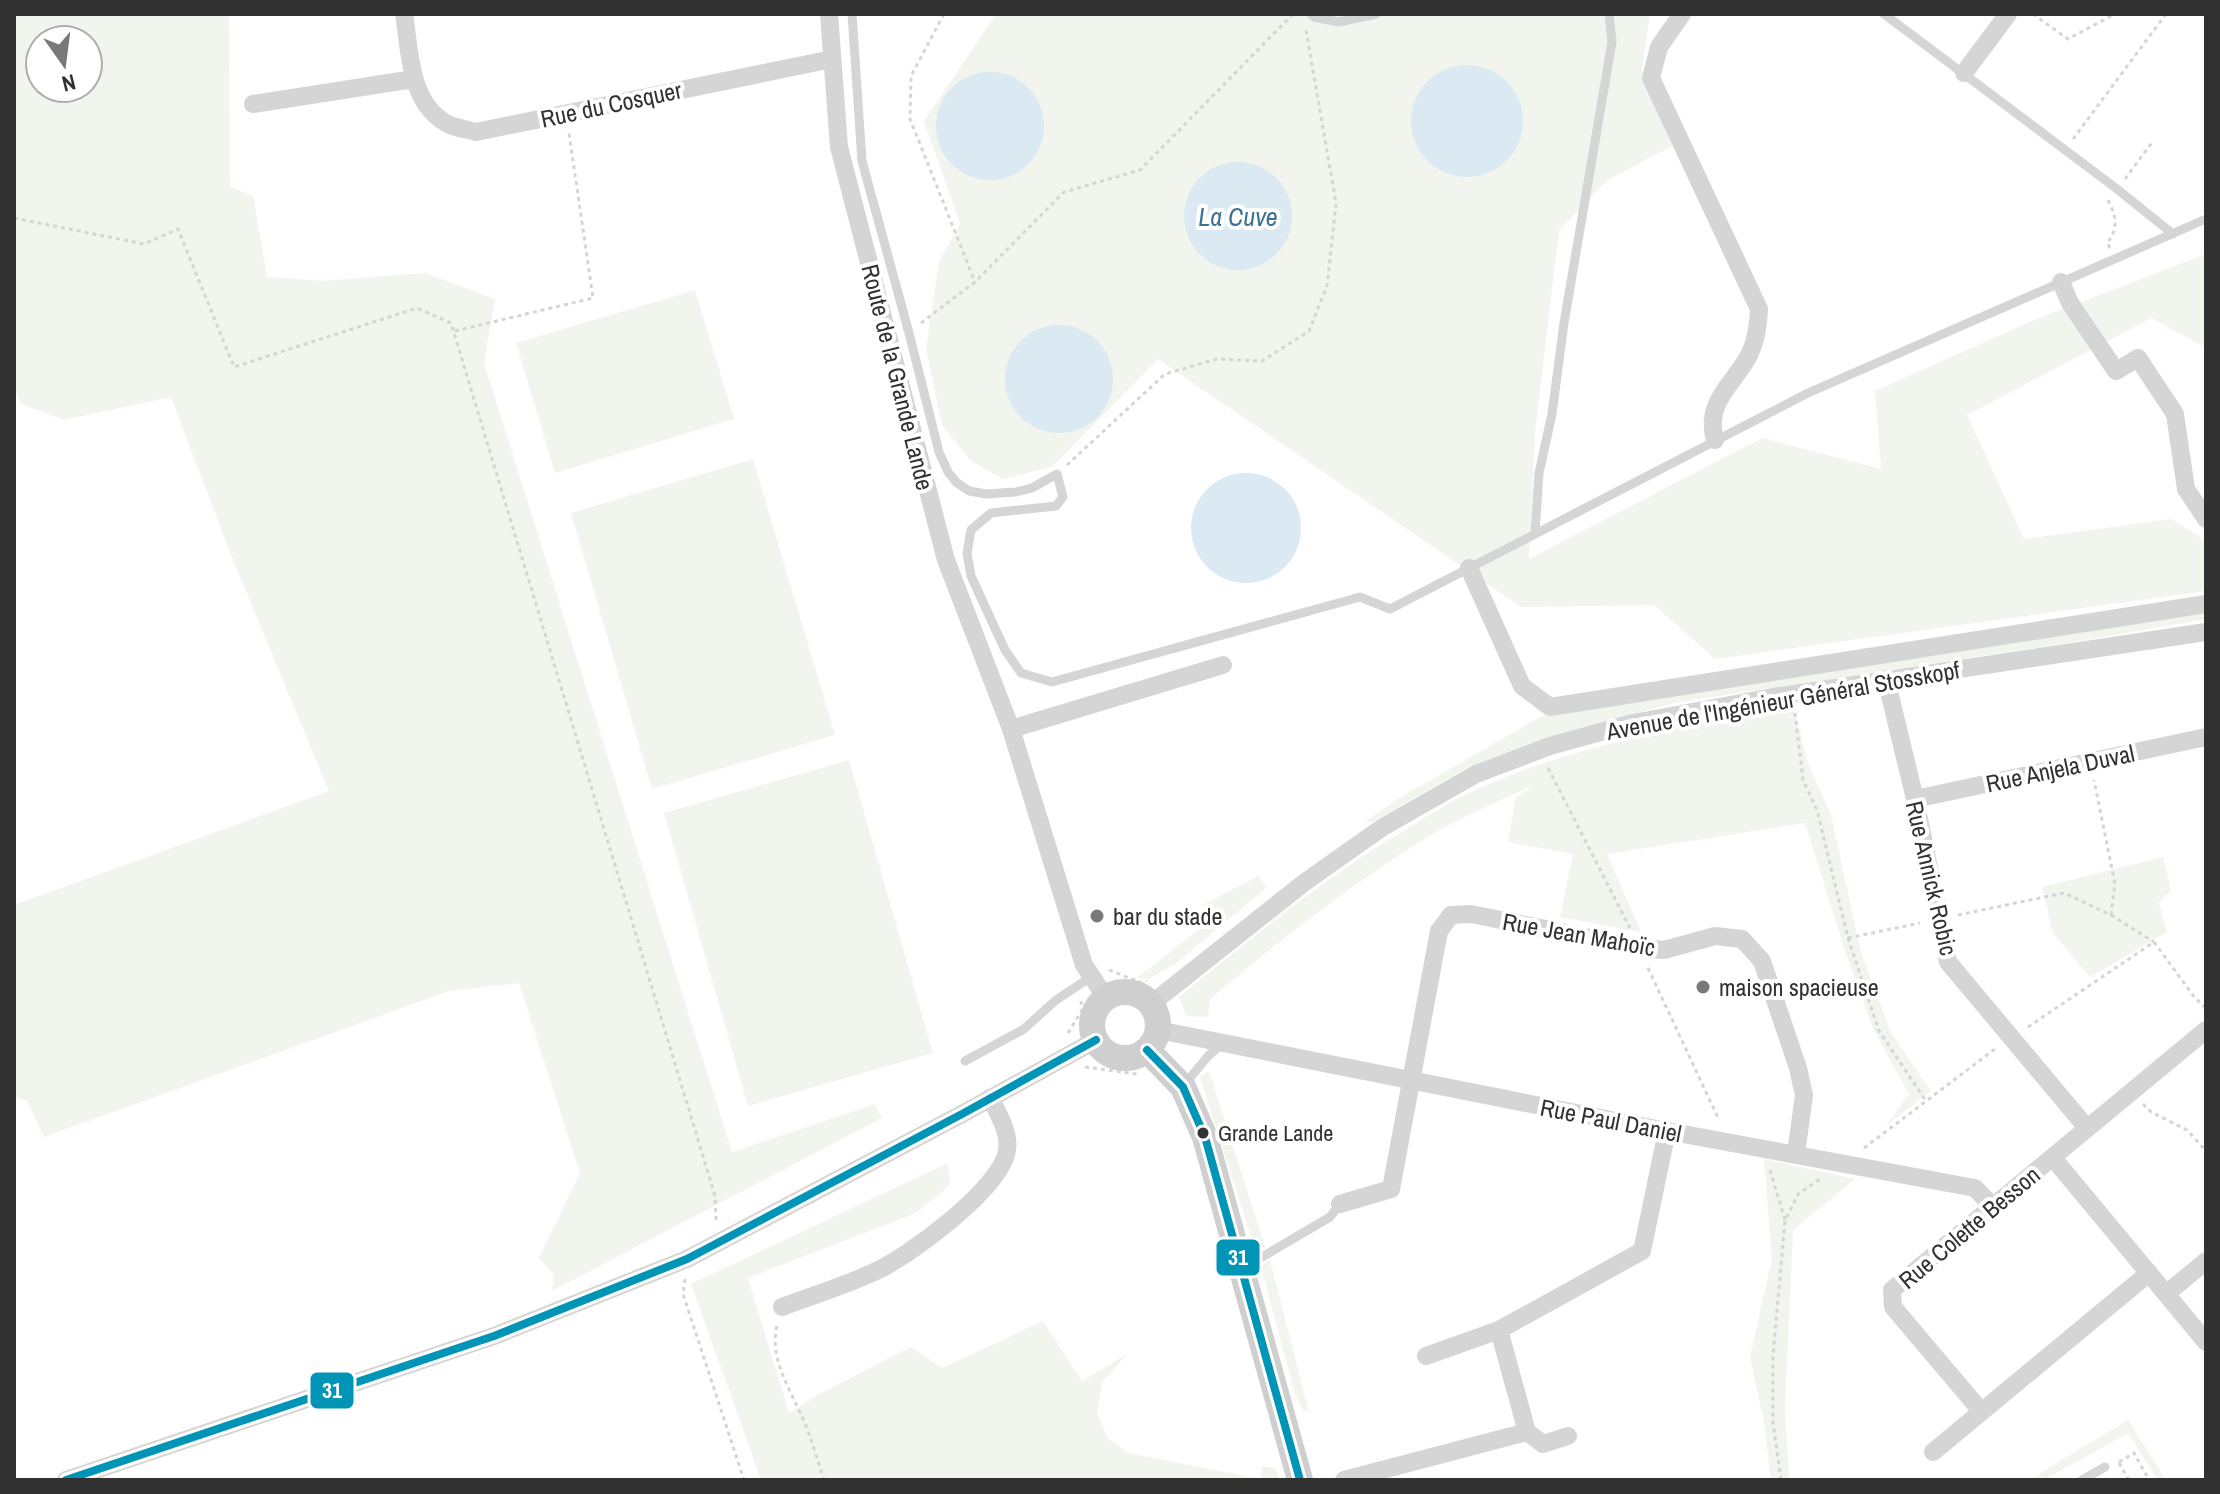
<svg xmlns="http://www.w3.org/2000/svg" width="2220" height="1494" viewBox="0 0 2220 1494" font-family="'Archivo Narrow',sans-serif">
<rect width="100%" height="100%" fill="#fff"/>
<g fill="#f1f5ed" fill-rule="evenodd">
<path d="M14 14H229L230 187 253 196 267 277 322 281 425 273 495 299 484 363 732 1152 875 1104 882 1118 552 1291 554 1275 539 1258 580 1173 519 983 449 991 44 1137 27 1101 14 1097V905L329 791 231 555 171 397 64 420 21 404 14 386ZM40 40H88V88H40Z"/>
<polygon points="996,14 1650,14 1642,70 1672,146 1608,180 1559,230 1535,433 1529,559 1762,438 1881,469 1875,391 2034,320 2206,254 2206,345 2203,346 2151,318 1967,415 2024,539 2171,519 2206,541 2206,591 1715,659 1654,605 1521,607 1158,359 1052,467 1003,479 971,461 942,425 926,349 939,262 960,224 924,121"/>
<polygon points="695,290 734,419 555,473 516,343"/>
<polygon points="753,459 835,735 652,789 571,513"/>
<polygon points="2206,613 2206,619 2061,644 1674,703 1562,733 1470,766 1372,822 1366,821 1396,800 1542,716"/>
<path d="M1794 708 1808 764 1831 815 1861 953 1891 1033 1931 1091 1886 1126 1909 1094 1874 1031 1846 954 1805 823 1607 854 1641 932 1560 917 1573 854 1508 842 1516 797 1535 785C1502 800 1467 814 1436 832 1355 881 1281 939 1210 999L1208 1017 1186 1016 1179 997C1256 934 1328 875 1413 825 1429 815 1444 805 1461 797 1559 749 1685 723 1794 708Z"/>
<polygon points="849,760 933,1053 748,1106 664,813"/>
<polygon points="2163,857 2171,890 2159,903 2167,932 2090,977 2053,933 2042,887"/>
<polygon points="1258,876 1266,888 1175,964 1149,979 1137,978 1210,921 1203,905"/>
<polygon points="1209,1071 1265,1247 1256,1252 1200,1077"/>
<polygon points="1764,1159 1855,1179 1793,1230 1785,1409 1789,1480 1771,1480 1764,1422 1750,1357 1772,1259"/>
<polygon points="948,1163 950,1185 916,1213 748,1278 789,1413 821,1393 911,1347 942,1368 1043,1321 1082,1381 1127,1354 1102,1383 1097,1413 1108,1438 1128,1453 1260,1479 1262,1466 1276,1468 1280,1480 761,1480 691,1284"/>
<polygon points="1270,1260 1309,1412 1303,1410 1295,1394 1261,1266"/>
<polygon points="2128,1420 2166,1480 2158,1480 2128,1433 2044,1480 2029,1480"/>
</g>
<g fill="#dbe9f2">
<circle cx="1467" cy="121" r="56"/>
<circle cx="990" cy="126" r="54"/>
<circle cx="1238" cy="216" r="54"/>
<circle cx="1059" cy="379" r="54"/>
<circle cx="1246" cy="528" r="55"/>
</g>
<g fill="none" stroke-linecap="round" stroke-linejoin="round">
<g stroke="#d5d5d5" stroke-width="3" stroke-dasharray="4 4" stroke-linecap="butt">
<polyline points="944,14 911,76 910,119 975,282"/>
<polyline points="2033,14 2068,39 2115,14"/>
<polyline points="2073,139 2166,14"/>
<polyline points="2125,179 2153,141"/>
<path d="M2108 200C2116 215 2119 229 2107 243L2110 248"/>
<polyline points="14,218 144,244 178,229 234,367 417,308 451,323 715,1196 716,1221"/>
<polyline points="921,323 975,282 1064,192 1140,170 1293,14"/>
<polyline points="455,331 593,298 569,133"/>
<polyline points="1067,465 1165,374 1217,359 1262,361 1309,331 1327,286 1336,203 1306,30"/>
<polyline points="1795,713 1803,780 1817,810 1848,938 1920,923"/>
<polyline points="1548,768 1630,928"/>
<polyline points="1958,915 2064,893 2111,915 2115,884 2094,780"/>
<polyline points="2111,915 2154,942"/>
<polyline points="1848,938 1879,1031 1926,1101"/>
<polyline points="1648,968 1719,1120"/>
<polyline points="1109,970 1142,983 1147,981"/>
<polyline points="2028,1027 2154,942 2195,998 2206,1008"/>
<polyline points="1068,1033 1082,1010 1081,1001"/>
<polyline points="1085,1067 1137,1074"/>
<polyline points="2143,1104 2151,1112 2187,1130 2206,1151"/>
<polyline points="1864,1148 1995,1049"/>
<polyline points="1770,1170 1785,1220"/>
<polyline points="685,1279 683,1294 744,1480"/>
<path d="M777 1326C768 1360 794 1395 806 1426 813 1444 818 1462 824 1480"/>
<polyline points="2119,1462 2134,1453 2149,1480"/>
<polyline points="2119,1463 2129,1480"/>
<polyline points="1781,1480 1773,1423 1773,1355 1785,1221 1798,1194 1820,1179"/>
</g>
<g stroke="#d5d5d5" stroke-width="9">
<polyline points="852,14 862,161 909,333 939,452 948,472 956,482 969,491 986,494 1016,492 1032,488 1057,474 1063,497 1056,506 991,513 971,530 967,553 971,576 1005,650 1021,673 1052,682 1360,597 1390,609 1808,393 2206,219"/>
<polyline points="1311,14 1314,17 1339,22 1376,14"/>
<polyline points="1884,14 2117,189 2173,234"/>
<polyline points="1535,533 1539,473 1552,414 1564,323 1612,42 1609,14"/>
<polyline points="965,1061 1024,1029 1056,1000 1091,977"/>
<polyline points="1185,1084 1208,1056 1223,1043"/>
<polyline points="1245,1267 1330,1217 1340,1204"/>
<polyline points="2082,1480 2105,1467"/>
</g>
<g stroke="#d5d5d5" stroke-width="18">
<path d="M404 14C410 51 409 102 446 123 454 128 467 129 476 132L832 59"/>
<polyline points="829,14 839,147 946,560 1011,729 1084,965 1106,998"/>
<path d="M1682 14 1659 47 1651 78 1759 309C1758 327 1756 343 1747 359 1730 387 1705 404 1715 440"/>
<polyline points="1964,73 2008,14"/>
<polyline points="253,104 414,79"/>
<polyline points="2061,282 2070,303 2116,371 2138,358 2175,414 2186,489 2206,519"/>
<polyline points="1469,568 1522,686 1550,707 2206,604"/>
<polyline points="1886,679 1915,799 1948,962 2087,1128"/>
<polyline points="1011,729 1223,665"/>
<polyline points="1915,799 2206,737"/>
<polyline points="1151,1004 1305,882 1383,827 1476,774 1550,746 1633,723 1773,697 2206,632"/>
<polyline points="1158,1030 1667,1131 1975,1188 1993,1207"/>
<polyline points="2053,1158 2206,1342"/>
<polyline points="1340,1204 1391,1189 1439,931 1451,915 1471,914 1640,948 1664,950 1715,936 1742,939 1762,961 1798,1068 1804,1095 1796,1154"/>
<polyline points="2166,1294 2206,1261"/>
<path d="M782 1307C813 1295 845 1286 874 1272 907 1258 1003 1187 1007 1150 1010 1133 998 1113 990 1098"/>
<polyline points="1426,1356 1499,1330 1642,1251 1667,1131"/>
<polyline points="1981,1411 1893,1307 1892,1290 2206,1030"/>
<polyline points="1527,1432 1543,1444 1568,1436"/>
<polyline points="1933,1452 2149,1273"/>
<polyline points="66,1480 494,1336 687,1259 962,1114 1096,1040"/>
<polyline points="1344,1480 1527,1432 1499,1330"/>
</g>
<g stroke="#cfcfcf" stroke-width="26">
<circle cx="1125" cy="1025" r="33"/>
<polyline points="1147,1050 1183,1087 1205,1137 1300,1480"/>
</g>
<g stroke="#fff" stroke-width="14">
<g id="bus-1">
<polyline points="1147,1050 1183,1087 1205,1137 1300,1480"/>
<polyline points="66,1480 494,1336 687,1259 962,1114 1096,1040"/>
</g>
</g>
<use href="#bus-1" stroke="#0094b7" stroke-width="8"/>
</g>
<g fill="#797979" stroke="#fff" stroke-width="3">
<circle cx="1097" cy="916" r="8"/>
<circle cx="1703" cy="987" r="8"/>
</g>
<circle fill="#313131" stroke="#fff" stroke-width="3" cx="1203" cy="1133" r="7"/>
<g text-anchor="middle" dominant-baseline="central" stroke-width="8" stroke-linejoin="round" paint-order="stroke">
<g font-size="22" fill="#313131" stroke="#fff" text-anchor="start">
<text x="1218" y="1133">Grande Lande</text>
</g>
<g font-size="24" fill="#313131" stroke="#fff">
<text transform="translate(611 104) rotate(-12)">Rue du Cosquer</text>
<text transform="translate(898 377) rotate(76)">Route de la Grande Lande</text>
<text transform="translate(1783 700) rotate(-10)">Avenue de l'Ingénieur Général Stosskopf</text>
<text transform="translate(2060 768) rotate(-12)">Rue Anjela Duval</text>
<text transform="translate(1932 878) rotate(77)">Rue Annick Robic</text>
<text transform="translate(1579 934) rotate(10)">Rue Jean Mahoïc</text>
<text transform="translate(1611 1120) rotate(11)">Rue Paul Daniel</text>
<text transform="translate(1969 1227) rotate(-40)">Rue Colette Besson</text>
</g>
<g font-size="24" fill="#313131" stroke="#fff" text-anchor="start">
<text x="1113" y="916">bar du stade</text>
<text x="1719" y="987">maison spacieuse</text>
</g>
<g font-size="26" font-style="italic" fill="#3e7093" stroke="#fff">
<text x="1238" y="216">La Cuve</text>
</g>
</g>
<g stroke="#fff" stroke-width="3">
<rect x="1215" y="1238" width="46" height="39" rx="8" fill="#0094b7"/>
<rect x="309" y="1371" width="46" height="39" rx="8" fill="#0094b7"/>
</g>
<g font-size="22" text-anchor="middle" font-weight="bold" fill="#fff">
<text x="1238" y="1265">31</text>
<text x="332" y="1398">31</text>
</g>
<rect width="2220" height="1494" fill="none" stroke="#313131" stroke-width="32"/>
<g transform="translate(64 64) rotate(166)"><circle r="38" fill="#ffffff" stroke="#adadad" stroke-width="2"/>
<path d="M0-6L14 30L0 20L-14 30Z" fill="#797979"/>
<text y="-12" font-size="22" font-weight="bold" text-anchor="middle" fill="#313131">N</text>
</g>
</svg>
